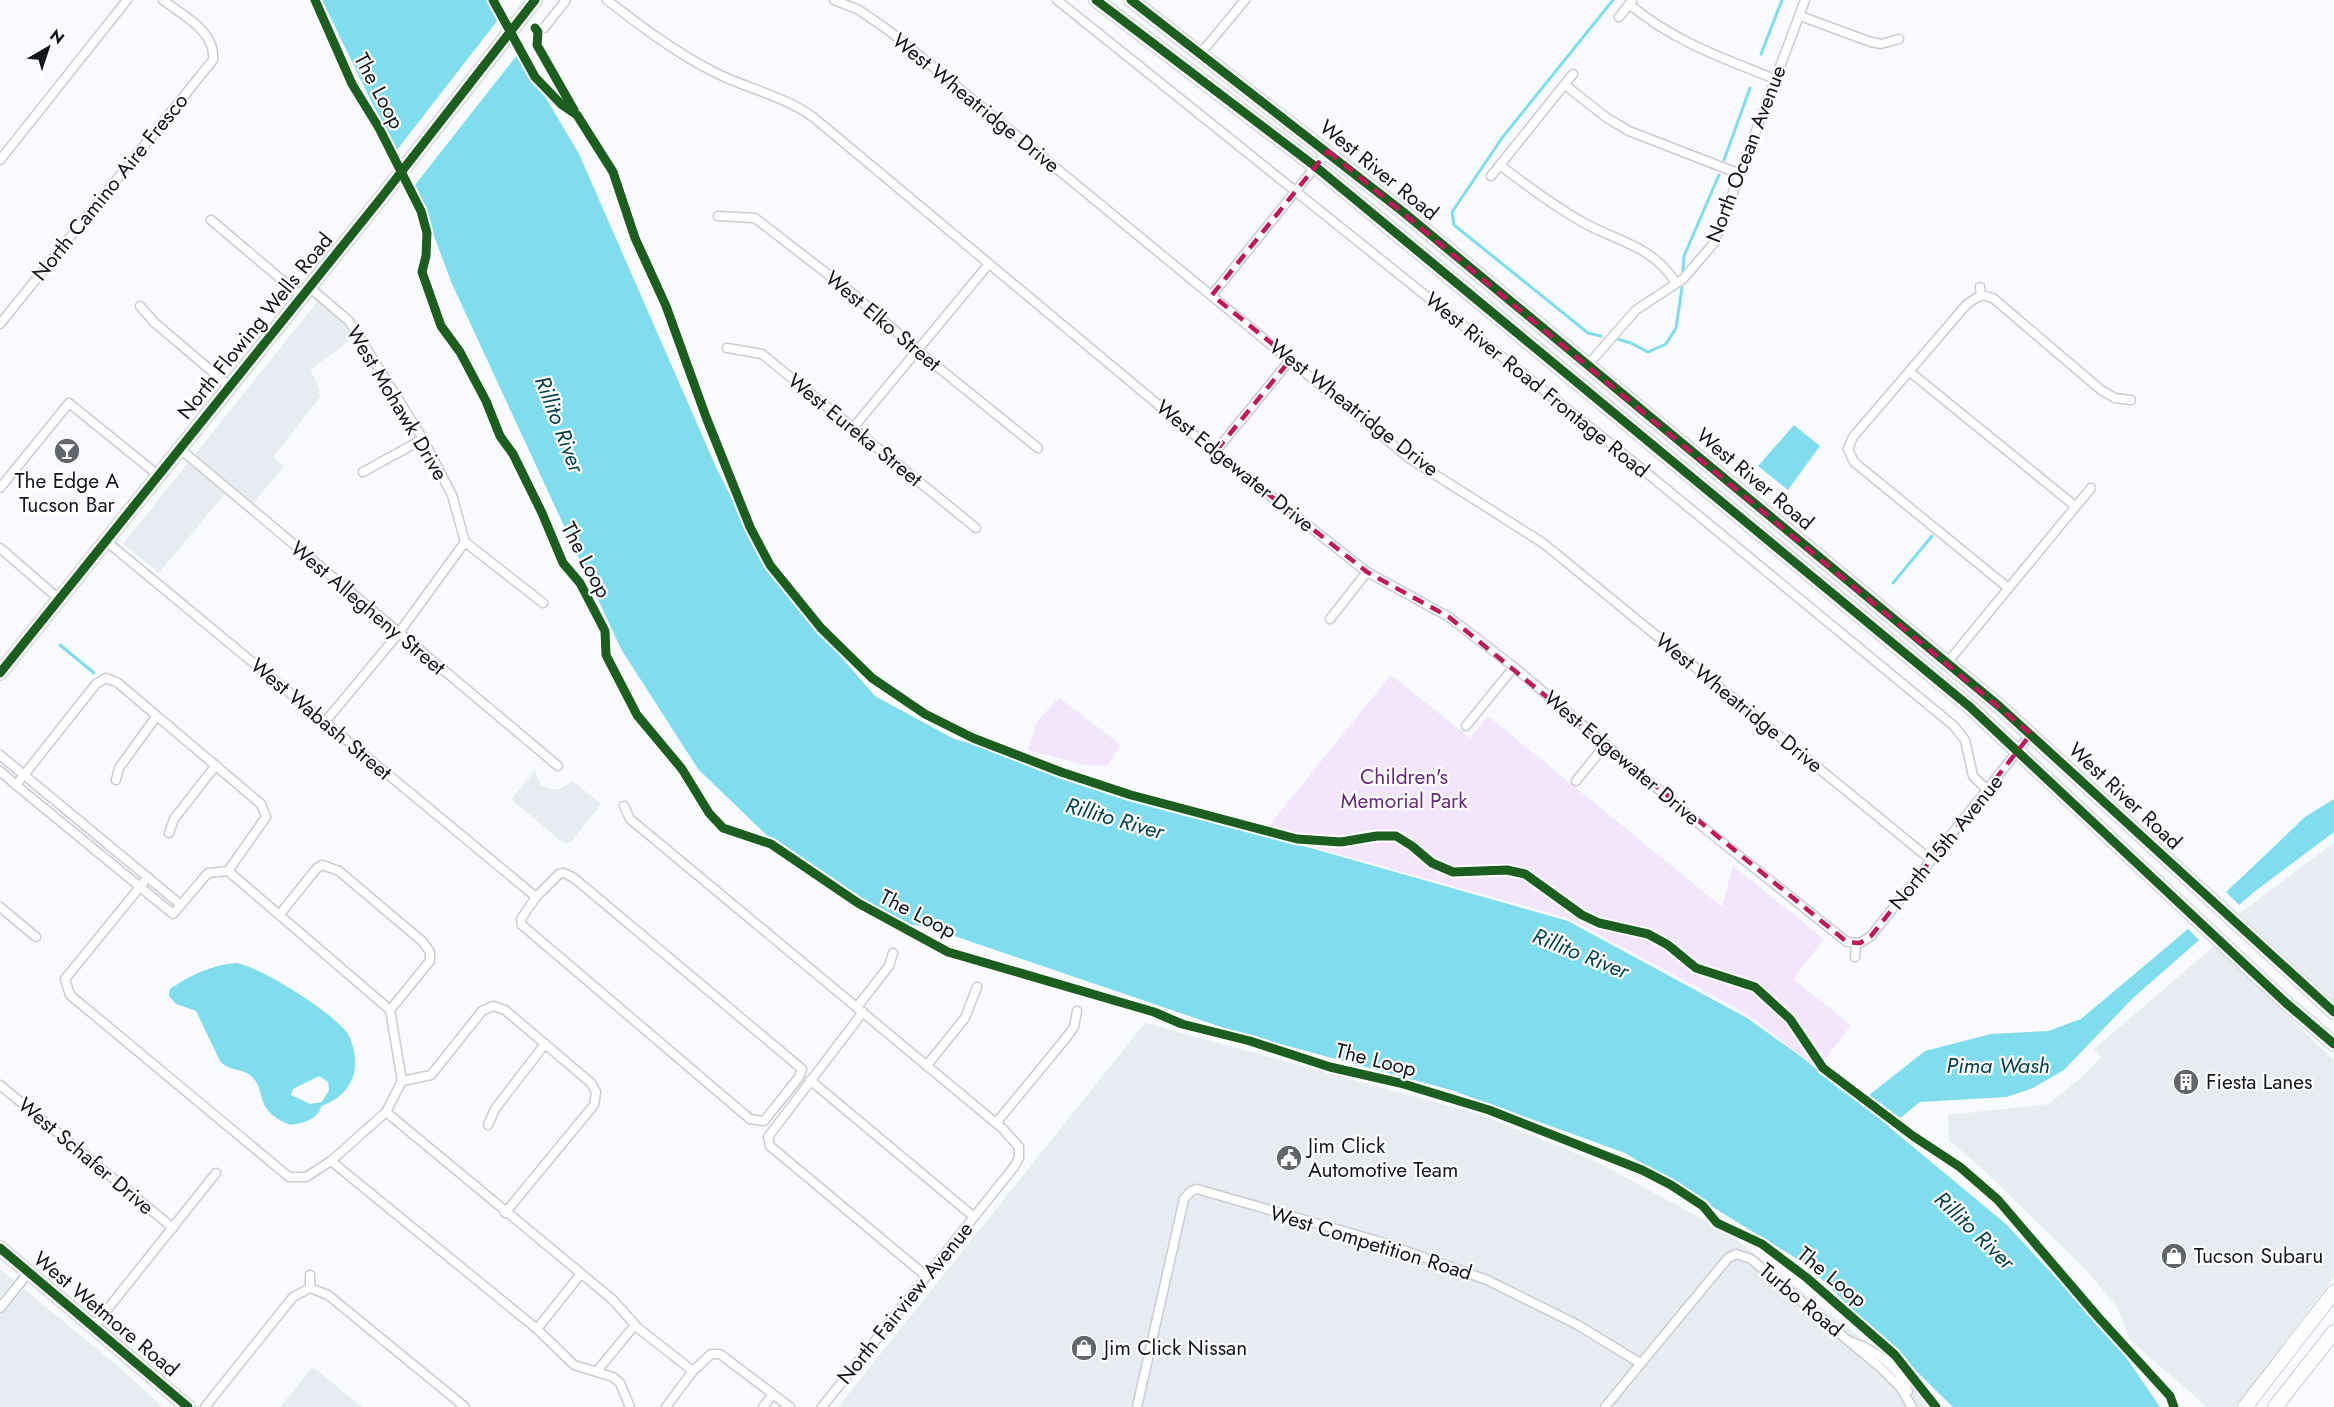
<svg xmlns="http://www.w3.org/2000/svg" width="2334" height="1407" viewBox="0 0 2334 1407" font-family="Jost,sans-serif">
<rect width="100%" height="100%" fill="#f8fafd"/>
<g fill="#e7ebf2">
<polygon points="318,301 341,321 353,338 310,370 319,387 320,397 273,457 284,466 253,504 232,485 159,573 123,544"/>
<polygon points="535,771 541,785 550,789 560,789 573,781 601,804 570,843 563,843 511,799"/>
<polygon points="2334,843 2334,1000 2239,914"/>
<polygon points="2214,946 2334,1060 2334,1277 2236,1407 2207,1407 2130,1340 2117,1307 2086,1270 1989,1175 1949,1140 1948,1115 2049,1104 2084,1075 2101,1057 2094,1049"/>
<polygon points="1145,1023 1482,1115 1599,1163 1728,1233 1911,1378 1942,1407 838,1407"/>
<polygon points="0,1269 120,1368 163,1407 0,1407"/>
<polygon points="313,1367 362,1407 280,1407"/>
</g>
<g fill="#f2e5fc">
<polygon points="1391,675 1470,738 1488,716 1722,907 1733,866 1824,939 1793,979 1851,1025 1818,1069 1747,1014 1568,918 1263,833"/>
<polygon points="1059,698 1121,745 1107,766 1085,765 1028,750 1038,720"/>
</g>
<g fill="#80ddee" fill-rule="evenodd">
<polygon points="322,0 488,0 579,154 716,467 760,555 784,591 875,696 954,739 1001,752 1079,784 1160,809 1300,845 1568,921 1747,1018 1799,1055 1859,1103 1925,1051 1991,1034 2048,1031 2081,1019 2181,935 2305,817 2334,799 2334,832 2254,892 2133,998 2064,1070 2033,1088 2007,1097 1920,1102 1889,1127 2006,1224 2117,1344 2160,1407 1953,1407 1807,1265 1625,1153 1451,1090 1239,1033 928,927 906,924 788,856 698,769 621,649 452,284 425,212"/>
<polygon points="1794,425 1820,446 1788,490 1758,466"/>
<path d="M236 963C259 966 342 1017 350 1038 362 1068 353 1093 324 1105 320 1106 321 1109 319 1112 311 1122 301 1123 290 1125 251 1109 269 1091 250 1075 240 1068 228 1071 220 1061L196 1011 176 1004 169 996 170 989C190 975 212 965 236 963ZM319 1076 328 1082 329 1090 322 1102 310 1104 291 1095 293 1089Z"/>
</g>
<g fill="#f8fafd">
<polygon points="501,16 521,50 411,190 393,155"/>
<polygon points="2223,889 2241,907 2201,942 2186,927"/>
</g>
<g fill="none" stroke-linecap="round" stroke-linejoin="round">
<g stroke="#80ddee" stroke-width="3">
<polyline points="1761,54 1782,0"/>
<polyline points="1724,160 1750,88"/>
<polyline points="1683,271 1684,256 1719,175"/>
<polyline points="1601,336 1588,333 1454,225 1452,212 1502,138 1613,0"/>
<polyline points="1617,339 1631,343 1648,352 1666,344 1676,328 1682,288"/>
<polyline points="1893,583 1932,536"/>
<polyline points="60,645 94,673"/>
</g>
<g stroke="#c9ccd2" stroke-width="11">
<g id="minor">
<path d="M607 0C642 27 676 53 716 73 748 89 784 96 813 117L1215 452 1367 572 1449 617 1514 667 1703 827 1847 942 1860 943 1871 936 2031 734"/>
<polyline points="834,0 859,10 888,30 1409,458 1543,543 1931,860"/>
<polyline points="1057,0 1642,469 1954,726 1965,740 1973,776 1988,791"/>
<path d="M1629 4C1675 42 1722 58 1775 79"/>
<polyline points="1800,16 1871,42 1881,44 1899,39"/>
<polyline points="1619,17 1632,1"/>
<polyline points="544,28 566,0"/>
<polyline points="1201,53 1245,0"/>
<polyline points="1565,85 1607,118 1629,131 1740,174"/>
<polyline points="0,160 127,0"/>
<path d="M1500 165C1527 186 1554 206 1584 223 1621 243 1651 245 1676 283"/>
<polyline points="1491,176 1573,74"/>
<polyline points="718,216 755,218 852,293 918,351 1038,448"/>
<polyline points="211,220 301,296"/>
<polyline points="309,287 349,321 423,439 452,495 465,542 543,603"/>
<polyline points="1980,287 1981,295 1993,298 2101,390 2115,398 2131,400"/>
<polyline points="1212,295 1328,151"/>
<polyline points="140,306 155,323 229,386"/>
<path d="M0 324 213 60C216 31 183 16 163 0"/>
<polyline points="727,348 762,354 976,528"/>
<polyline points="1587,366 1636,310 1683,279 1714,243 1805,0"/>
<polyline points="1910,372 2075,506"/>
<polyline points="853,428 988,265"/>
<polyline points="179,448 558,766"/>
<polyline points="1848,449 1854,462 2007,587"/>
<polyline points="1848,449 1853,437 1967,304 1981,295"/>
<polyline points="1215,452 1291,359"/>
<polyline points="363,472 423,439"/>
<polyline points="0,488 69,403 158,475"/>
<polyline points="106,541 536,897"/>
<polyline points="0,548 59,599"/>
<polyline points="1330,619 1367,572"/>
<polyline points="1947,663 2091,488"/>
<polyline points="325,722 398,634 465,542"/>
<polyline points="1466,726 1514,667"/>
<polyline points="0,755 181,905"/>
<polyline points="0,771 16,785 173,914 208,873 228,871 266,817 261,804 118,683 106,678 96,684 16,785"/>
<polyline points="116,780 119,768 156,717"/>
<polyline points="1576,781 1606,744"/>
<polyline points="624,806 630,819 1003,1129 1019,1147 1019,1158 1014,1167 822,1407"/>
<polyline points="169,833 174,819 216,765"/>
<polyline points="228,871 390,1010 402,1081"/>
<polygon points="564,873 574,878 802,1069 799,1077 764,1121 750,1119 522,925 521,919 536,897 559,874"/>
<polyline points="148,877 65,979 70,995 289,1177 306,1177 331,1161 386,1112 402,1081 431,1075 482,1011 493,1006 505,1010 591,1083 596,1092 594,1105 505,1213"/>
<polyline points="0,907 36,937"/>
<polyline points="280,914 317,868 322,865 339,871 423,942 430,952 430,961 390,1010"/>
<polyline points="1855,957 1856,944"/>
<polyline points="857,1007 889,966 893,953"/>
<polyline points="863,1012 768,1137 770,1146 926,1276"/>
<polyline points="927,1065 965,1018 977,987"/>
<polyline points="810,1080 974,1217"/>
<polyline points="0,1085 173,1228"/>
<polyline points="386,1112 612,1299 638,1328 693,1371 711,1354 720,1354 790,1407"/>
<polyline points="996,1123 1066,1038 1074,1027 1077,1011"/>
<polyline points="488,1125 495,1109 545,1044"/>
<polyline points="331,1161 537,1329 574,1365 613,1377 620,1383 630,1407"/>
<polyline points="310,1275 310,1288"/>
<polyline points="0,1308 29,1272"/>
<polyline points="94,1326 216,1173"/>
<polyline points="537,1329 580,1275"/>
<path d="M1852 1342C1873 1349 1901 1368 1908 1391"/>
<polyline points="597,1371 635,1325"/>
<polyline points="205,1407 293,1297 310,1288 328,1295 465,1407"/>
<polyline points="666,1407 693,1371"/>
<polyline points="763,1407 773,1394"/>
<polyline points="1137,1407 1184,1199 1191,1191 1197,1189 1378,1241 1487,1280 1576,1324 1640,1363"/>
<polyline points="1605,1407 1728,1258 1736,1254 1751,1259 1882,1369 1900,1387 1912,1407"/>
</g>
</g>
<g stroke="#c9ccd2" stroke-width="16">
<g id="primary">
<polyline points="1096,0 1316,167 1970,707 2286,1003 2334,1044"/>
<polyline points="1131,0 1402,211 1999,706 2334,1012"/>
<polyline points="0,673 381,198 535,0"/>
<polyline points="0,1248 188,1407"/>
</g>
</g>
<g stroke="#c9ccd2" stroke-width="16">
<g id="trunk">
<polyline points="2245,1407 2334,1292"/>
<polyline points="2275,1407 2334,1332"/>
</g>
</g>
<use href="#minor" stroke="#fefeff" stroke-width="8"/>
<use href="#primary" stroke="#fefeff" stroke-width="14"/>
<use href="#trunk" stroke="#fefeff" stroke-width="14"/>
<g stroke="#fff" stroke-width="13">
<g id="cycleway">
<polyline points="315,0 352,84 379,128 421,211 427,233 426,256 422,272 441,326 460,352 486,401 500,436 513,454 542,513 563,563 580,583 605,631 606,655 637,715 682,769 709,813 723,828 771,844 858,903 948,952 1154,1012 1182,1024 1250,1041 1330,1067 1400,1083 1489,1110 1642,1170 1671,1185 1703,1206 1717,1223 1762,1244 1807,1278 1895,1355 1936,1407"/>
<polyline points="493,0 535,77 561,104 577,115 613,172 635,238 666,306 706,417 750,527 770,565 821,628 872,678 925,714 973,738 1061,772 1131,795 1297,839 1341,842 1377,836 1396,836 1412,846 1432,863 1453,872 1507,870 1525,874 1582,915 1599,923 1648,934 1668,945 1696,968 1755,987 1790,1019 1823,1068 1913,1136 1960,1167 1998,1200 2098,1317 2170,1396 2174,1407"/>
<polyline points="1096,0 1316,167 1970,707 2286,1003 2334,1044"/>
<polyline points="1131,0 1402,211 1999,706 2334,1012"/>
<polyline points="535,28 538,32 537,45 574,110"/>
<polyline points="0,673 381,198 535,0"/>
<polyline points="0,1248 188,1407"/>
</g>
</g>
<use href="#cycleway" stroke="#1b5e20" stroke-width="9"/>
</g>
<path fill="none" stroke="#c2185b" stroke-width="4.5" stroke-dasharray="12 8" stroke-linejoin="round" d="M1328 151 2031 734 1871 936 1860 943 1847 942 1449 617 1367 572 1215 452 1291 359 1212 295Z"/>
<defs>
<g id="bar-disc" transform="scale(1.35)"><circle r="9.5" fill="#62666b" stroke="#fff"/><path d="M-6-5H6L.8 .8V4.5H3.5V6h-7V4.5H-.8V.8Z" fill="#fff"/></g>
<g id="building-disc" transform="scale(1.35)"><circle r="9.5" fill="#62666b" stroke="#fff"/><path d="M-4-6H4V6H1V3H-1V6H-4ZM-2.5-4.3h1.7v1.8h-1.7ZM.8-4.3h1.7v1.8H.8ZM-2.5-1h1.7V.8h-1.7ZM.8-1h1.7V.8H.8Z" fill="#fff"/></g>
<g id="civic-disc" transform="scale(1.35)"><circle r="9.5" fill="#62666b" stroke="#fff"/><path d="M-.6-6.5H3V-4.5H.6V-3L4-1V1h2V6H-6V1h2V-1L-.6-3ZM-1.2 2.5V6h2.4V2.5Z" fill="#fff"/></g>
<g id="shop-disc" transform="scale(1.35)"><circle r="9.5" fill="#62666b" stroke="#fff"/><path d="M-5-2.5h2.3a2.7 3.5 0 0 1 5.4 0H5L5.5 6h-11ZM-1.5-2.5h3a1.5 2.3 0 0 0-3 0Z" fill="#fff"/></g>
</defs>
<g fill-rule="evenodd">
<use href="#bar-disc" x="67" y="451"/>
<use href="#building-disc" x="2186" y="1082"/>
<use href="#civic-disc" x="1289" y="1158"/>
<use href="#shop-disc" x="2174" y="1256"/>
<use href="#shop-disc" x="1084" y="1348"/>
</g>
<g text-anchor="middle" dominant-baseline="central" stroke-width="4.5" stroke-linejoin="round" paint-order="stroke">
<g font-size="21" fill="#12161d" stroke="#fff">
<text transform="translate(379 91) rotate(62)">The Loop</text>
<text transform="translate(976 103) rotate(39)">West Wheatridge Drive</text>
<text transform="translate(1746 154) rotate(-69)">North Ocean Avenue</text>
<text transform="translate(1379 170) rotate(39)">West River Road</text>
<text transform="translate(110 187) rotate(-51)">North Camino Aire Fresco</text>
<text transform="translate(883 321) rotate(40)">West Elko Street</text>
<text transform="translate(255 326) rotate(-51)">North Flowing Wells Road</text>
<text transform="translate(1537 385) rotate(39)">West River Road Frontage Road</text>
<text transform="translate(397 403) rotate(59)">West Mohawk Drive</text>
<text transform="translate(1354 408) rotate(38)">West Wheatridge Drive</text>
<text transform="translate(855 430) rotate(39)">West Eureka Street</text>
<text transform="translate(1235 466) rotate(39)">West Edgewater Drive</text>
<text transform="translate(1755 479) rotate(40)">West River Road</text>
<text transform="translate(586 560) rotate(62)">The Loop</text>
<text transform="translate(368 608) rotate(40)">West Allegheny Street</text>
<text transform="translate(1739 703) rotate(39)">West Wheatridge Drive</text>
<text transform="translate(321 719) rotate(40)">West Wabash Street</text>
<text transform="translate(1622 758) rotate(40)">West Edgewater Drive</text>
<text transform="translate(2125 796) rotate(43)">West River Road</text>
<text transform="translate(1946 842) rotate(-51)">North 15th Avenue</text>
<text transform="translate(918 914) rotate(27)">The Loop</text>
<text transform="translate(1376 1060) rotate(14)">The Loop</text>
<text transform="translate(86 1156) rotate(40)">West Schafer Drive</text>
<text transform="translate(1371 1243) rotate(17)">West Competition Road</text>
<text transform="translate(1832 1277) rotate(39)">The Loop</text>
<text transform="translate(1801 1300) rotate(40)">Turbo Road</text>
<text transform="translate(905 1303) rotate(-51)">North Fairview Avenue</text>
<text transform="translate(106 1314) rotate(40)">West Wetmore Road</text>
</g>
<g font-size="21" fill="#12161d" stroke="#fff" text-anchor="start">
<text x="67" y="481" text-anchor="middle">The Edge A<tspan x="67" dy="24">Tucson Bar</tspan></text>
<text x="2206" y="1082">Fiesta Lanes</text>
<text x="1308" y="1146">Jim Click<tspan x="1308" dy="24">Automotive Team</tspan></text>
<text x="2194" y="1256">Tucson Subaru</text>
<text x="1104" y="1348">Jim Click Nissan</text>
</g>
<g font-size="21" fill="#66277d" stroke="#fff">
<text x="1404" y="777">Children's<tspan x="1404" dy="24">Memorial Park</tspan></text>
</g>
<g font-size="22" font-style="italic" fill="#04424b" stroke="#fff">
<text transform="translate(560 424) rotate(69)">Rillito River</text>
<text transform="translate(1115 818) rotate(16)">Rillito River</text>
<text transform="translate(1581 953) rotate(22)">Rillito River</text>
<text x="1998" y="1065">Pima Wash</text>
<text transform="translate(1975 1230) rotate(44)">Rillito River</text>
</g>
</g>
<g transform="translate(48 48) rotate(39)" stroke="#ffffff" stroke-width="4.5" paint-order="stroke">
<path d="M0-4.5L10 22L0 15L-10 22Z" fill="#12161d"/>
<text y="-9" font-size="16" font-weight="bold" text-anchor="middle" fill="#12161d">N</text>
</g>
</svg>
